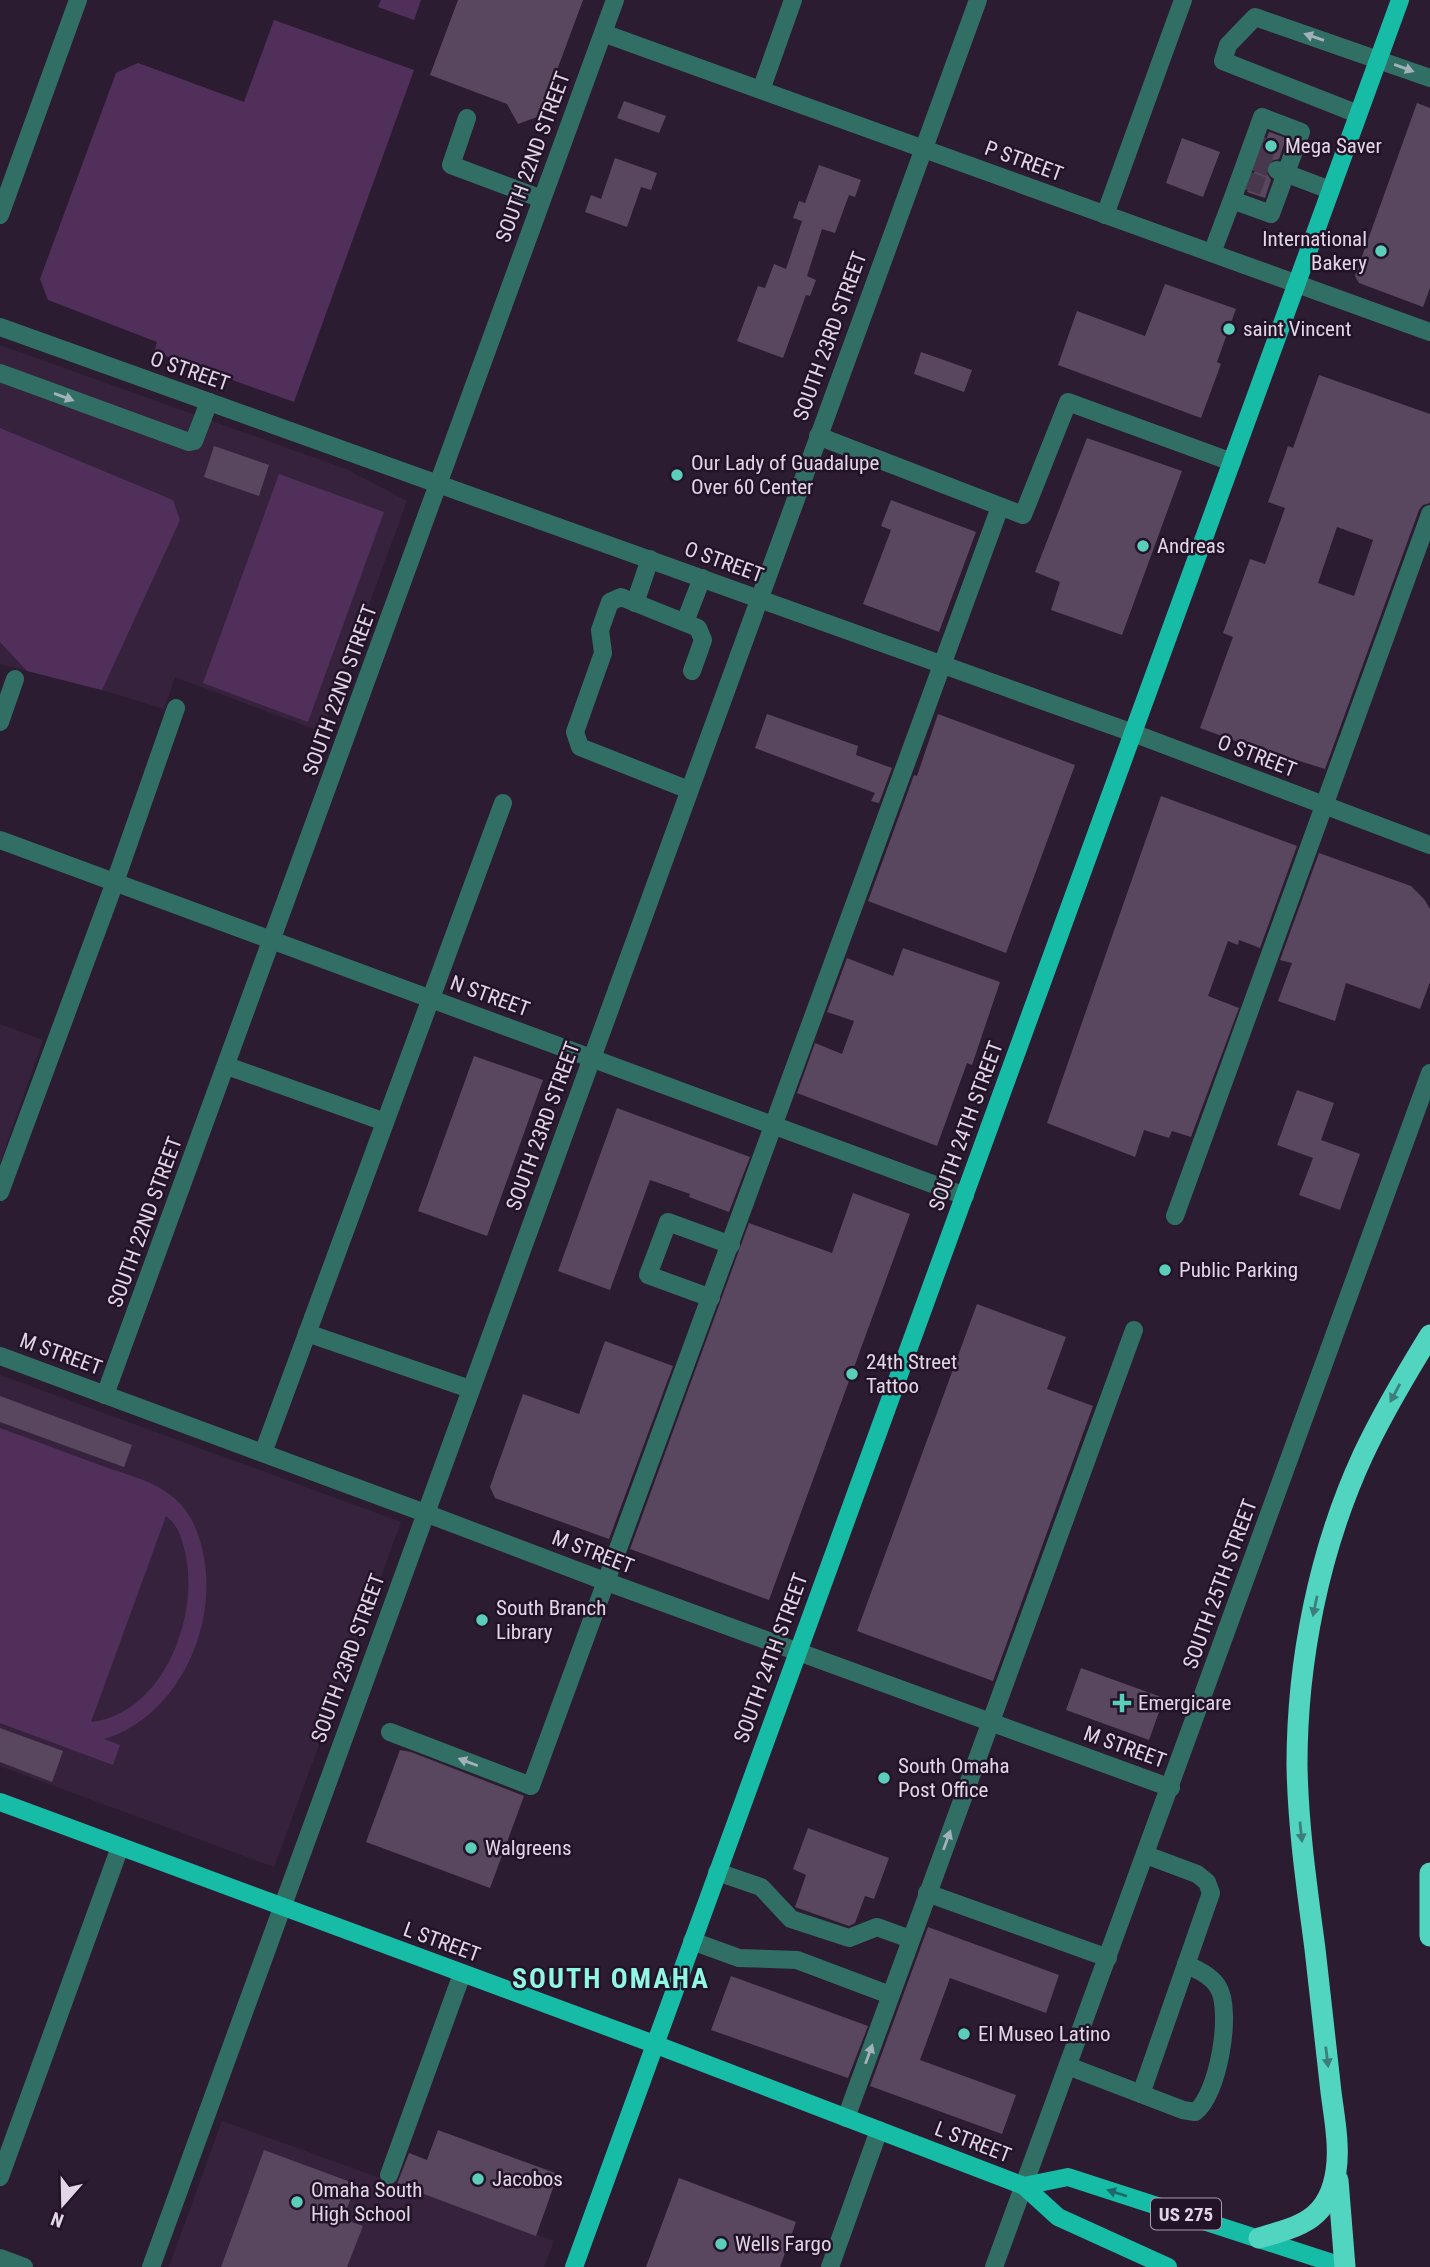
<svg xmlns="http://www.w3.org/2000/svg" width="1430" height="2267" viewBox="0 0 1430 2267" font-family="'Roboto Condensed',sans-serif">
<rect width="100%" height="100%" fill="#2c1c32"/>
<g fill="#37223e">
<polygon points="0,345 346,469 407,501 322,732 175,677 164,709 102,690 0,664"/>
<polygon points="0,1024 43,1040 0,1163"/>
<polygon points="0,1375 401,1522 274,1867 0,1766"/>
<polygon points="222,2121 554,2241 544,2267 169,2267"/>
</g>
<g fill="#50305a" fill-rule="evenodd">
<polygon points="381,0 421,0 414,20 378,7"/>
<polygon points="274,20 414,70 294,402 154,352 157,342 48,300 40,279 116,73 138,63 244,102"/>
<polygon points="0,428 173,500 180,520 102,690 27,671 0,642"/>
<polygon points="279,474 384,512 308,722 203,683"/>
<path d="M0 1428C35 1441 70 1454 105 1467 128 1475 154 1481 173 1497 192 1513 200 1535 204 1558 217 1629 177 1717 104 1739L120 1745 113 1765 0 1723ZM166 1516C176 1523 181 1535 184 1548 202 1611 165 1714 91 1722Z"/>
</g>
<g fill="#59475f" fill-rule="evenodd">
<polygon points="458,0 583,0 540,116 518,124 507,104 430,75"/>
<polygon points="624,101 666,116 659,133 617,118"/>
<polygon points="1417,103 1430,108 1430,288 1423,307 1359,283 1355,276"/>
<polygon points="1269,132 1286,138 1279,159 1270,161 1266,167 1266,172 1271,180 1265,198 1247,192"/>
<polygon points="1182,138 1220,152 1203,197 1166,183"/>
<polygon points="615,158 657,173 651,190 641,187 627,227 585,212 591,195 601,199"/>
<polygon points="819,165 861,180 855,197 849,195 835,233 822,229 807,276 816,280 810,296 806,295 783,358 737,341 758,286 765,288 774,264 786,269 802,221 793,218 799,201 805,203"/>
<polygon points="1165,284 1236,309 1217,362 1221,364 1201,418 1058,365 1077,311 1145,336"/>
<polygon points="921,352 972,370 964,392 914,374"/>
<path d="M1319 375 1430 414V503L1423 505 1419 510 1325 769 1274 753V755L1200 728 1233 637 1223 633 1250 559 1265 564 1285 508 1268 502 1288 446 1293 448ZM1337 527 1373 540 1354 596 1318 583Z"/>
<polygon points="1087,438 1182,471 1122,635 1051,610 1060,582 1035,572"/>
<polygon points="214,446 269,465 259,496 204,477"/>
<polygon points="891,500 976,532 939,632 863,604 891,530 881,526"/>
<polygon points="767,714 858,746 856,755 892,768 879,803 871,801 875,793 755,748"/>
<polygon points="938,714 1075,765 1006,953 868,901 914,775 917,776"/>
<polygon points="1161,796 1297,846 1260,948 1239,940 1238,945 1228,941 1208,996 1239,1008 1191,1137 1172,1131 1169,1138 1144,1130 1135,1157 1047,1123"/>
<polygon points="1319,853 1411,886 1424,899 1430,909 1430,982 1420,1009 1346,983 1335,1021 1278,1001 1292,963 1280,960"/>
<polygon points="903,948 1000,982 972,1065 967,1063 937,1146 797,1093 815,1043 842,1054 854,1021 827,1012 847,958 893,976"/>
<polygon points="474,1056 543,1080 487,1236 418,1211"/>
<polygon points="1297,1090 1334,1103 1321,1140 1360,1154 1340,1210 1299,1195 1313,1158 1277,1145"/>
<polygon points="617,1108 750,1157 729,1212 689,1197 690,1194 650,1180 610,1290 558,1271"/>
<polygon points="853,1193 910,1214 769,1600 630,1549 749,1223 832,1253"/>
<polygon points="977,1304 1066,1337 1047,1389 1093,1406 993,1681 857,1631"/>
<polygon points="605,1341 673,1366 609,1539 495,1498 490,1487 523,1394 579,1414"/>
<polygon points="0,1396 132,1445 124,1467 0,1422"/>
<polygon points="1081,1668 1164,1698 1149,1740 1066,1710"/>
<polygon points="0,1728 63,1751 52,1782 0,1762"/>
<polygon points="400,1750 411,1752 524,1796 490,1888 366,1842"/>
<polygon points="808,1828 889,1858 874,1899 865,1896 855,1923 849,1926 795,1907 806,1875 793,1869"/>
<polygon points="928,1927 1059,1975 1046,2013 950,1978 920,2060 1016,2095 1002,2134 870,2086"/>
<polygon points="731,1976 868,2026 848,2078 711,2030"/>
<polygon points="438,2130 558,2174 536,2236 397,2184 409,2153 427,2160"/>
<polygon points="264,2150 356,2184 343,2219 363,2226 347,2267 221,2267"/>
<polygon points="679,2178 796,2222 780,2267 646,2267"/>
</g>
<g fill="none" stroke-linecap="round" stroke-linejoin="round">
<g stroke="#47384d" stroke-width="18" stroke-dasharray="18 9" stroke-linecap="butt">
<polyline points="1258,145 1281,153"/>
<polyline points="1253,161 1275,170"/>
<polyline points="1246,180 1269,188"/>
</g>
<g stroke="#316f65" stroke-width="18">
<polyline points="603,33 1430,332"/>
<polyline points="761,90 793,0"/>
<polyline points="1358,114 1223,61 1228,45 1255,17 1430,78"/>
<polyline points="467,118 451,165 542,199"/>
<polyline points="1277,170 1330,190"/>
<polyline points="0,215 78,0"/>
<polyline points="1105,215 1183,0"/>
<polyline points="1212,253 1232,200 1271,214 1301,132 1262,117 1232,200"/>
<polyline points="0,327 1133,733 1430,845"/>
<polyline points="0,373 189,442 194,441 209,402"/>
<polyline points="818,436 1023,515 1068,402 1232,462"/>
<polyline points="635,603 650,559"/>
<polyline points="685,622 702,578"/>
<polyline points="0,722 15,679"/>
<polyline points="689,790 580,747 575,732 603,653 600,630 610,602 621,597 698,628 703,640 692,671"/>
<polyline points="0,840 965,1196"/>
<polyline points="227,1066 385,1122"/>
<polyline points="0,1192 115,882 176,708"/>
<polyline points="1175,1216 1430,514"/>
<polyline points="711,1298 648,1275 668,1222 731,1245"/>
<polyline points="307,1333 470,1389"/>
<polyline points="0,1356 425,1513 607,1582 1171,1788"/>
<polyline points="105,1395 615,0"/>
<polyline points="263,1453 503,803"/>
<polyline points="390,1732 531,1786 1000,507"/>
<polyline points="717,1872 761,1887 791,1919 849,1938 877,1927 910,1939"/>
<polyline points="927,1893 1108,1958"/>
<polyline points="692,1941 739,1958 797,1960 890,1995"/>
<path d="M1068 2066 1183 2110 1195 2112C1218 2096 1233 2011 1218 1987 1211 1975 1197 1970 1186 1964"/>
<polyline points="1141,2094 1211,1893 1207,1882 1197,1874 1146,1855"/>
<polyline points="846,2118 1134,1330"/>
<polyline points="389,2175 462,1974"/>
<polyline points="0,2177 120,1847"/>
<polyline points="0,2258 24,2267"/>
<polyline points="151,2267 978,0"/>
<polyline points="830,2267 879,2130"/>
<polyline points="994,2267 1430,1073"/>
</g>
<g stroke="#17bca7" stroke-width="18">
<polyline points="0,1802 654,2044 1024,2186 1058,2217 1168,2267"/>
<polyline points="1024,2186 1068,2177 1345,2267"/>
<polyline points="574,2267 1400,0"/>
</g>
<g stroke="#52d5c0" stroke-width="21">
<polyline points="1430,1873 1430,1936"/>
<polyline points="1338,2180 1345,2267"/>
<path d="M1259 2238C1301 2226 1329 2219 1336 2171 1340 2146 1334 2116 1331 2092 1326 2044 1320 1997 1315 1949 1307 1888 1298 1827 1297 1765 1297 1661 1319 1550 1363 1455 1382 1414 1406 1374 1430 1335"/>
</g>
</g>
<defs><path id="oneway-solid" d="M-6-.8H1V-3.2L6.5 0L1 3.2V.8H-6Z" transform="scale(1.75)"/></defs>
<g fill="#a3b2b8">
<use href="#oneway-solid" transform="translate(1314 37) rotate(-161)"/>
<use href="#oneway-solid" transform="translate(1404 68) rotate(20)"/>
<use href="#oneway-solid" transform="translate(64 397) rotate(20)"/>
<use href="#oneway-solid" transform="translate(468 1762) rotate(-159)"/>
<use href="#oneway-solid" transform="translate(947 1840) rotate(-70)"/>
<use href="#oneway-solid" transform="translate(869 2054) rotate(-70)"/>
</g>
<g fill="#3d7e7c">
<use href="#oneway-solid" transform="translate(1395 1393) rotate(118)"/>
<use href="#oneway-solid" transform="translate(1315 1606) rotate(102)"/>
<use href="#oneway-solid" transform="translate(1301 1832) rotate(84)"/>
<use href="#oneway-solid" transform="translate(1327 2057) rotate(83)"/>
</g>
<use fill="#1d6868" href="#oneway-solid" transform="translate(1117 2193) rotate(-162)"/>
<g fill="#5bcebb" stroke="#231328" stroke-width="2.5">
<circle cx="1271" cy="146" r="7"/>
<circle cx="1381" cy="251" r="7"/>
<circle cx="1229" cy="329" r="7"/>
<circle cx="677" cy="475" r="7"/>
<circle cx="1143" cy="546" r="7"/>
<circle cx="1165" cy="1270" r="7"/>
<circle cx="852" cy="1374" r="7"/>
<circle cx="482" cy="1620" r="7"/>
<path d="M1118.5 1692.5h7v7h7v7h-7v7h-7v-7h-7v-7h7z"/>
<circle cx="884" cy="1778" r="7"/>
<circle cx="471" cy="1848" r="7"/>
<circle cx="964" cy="2034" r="7"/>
<circle cx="478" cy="2179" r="7"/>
<circle cx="297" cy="2202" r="7"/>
<circle cx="721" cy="2244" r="7"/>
</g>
<g text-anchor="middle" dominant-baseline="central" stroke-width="5" stroke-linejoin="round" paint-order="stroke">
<rect fill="#231328" stroke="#a89cac" stroke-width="2" x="1151" y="2198.5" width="70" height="31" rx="5"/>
<g font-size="19" font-weight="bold" fill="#e1d6e5">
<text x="1186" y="2214">US 275</text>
</g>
<g font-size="21" fill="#e1d6e5" stroke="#231328" text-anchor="start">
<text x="1285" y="146">Mega Saver</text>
<text x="1367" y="239" text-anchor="end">International<tspan x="1367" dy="24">Bakery</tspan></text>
<text x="1243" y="329">saint Vincent</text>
<text x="691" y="463">Our Lady of Guadalupe<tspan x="691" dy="24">Over 60 Center</tspan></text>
<text x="1157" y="546">Andreas</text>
<text x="1179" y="1270">Public Parking</text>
<text x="866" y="1362">24th Street<tspan x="866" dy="24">Tattoo</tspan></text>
<text x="496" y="1608">South Branch<tspan x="496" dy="24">Library</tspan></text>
<text x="1138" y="1703">Emergicare</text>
<text x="898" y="1766">South Omaha<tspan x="898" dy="24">Post Office</tspan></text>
<text x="485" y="1848">Walgreens</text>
<text x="978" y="2034">El Museo Latino</text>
<text x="492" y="2179">Jacobos</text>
<text x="311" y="2190">Omaha South<tspan x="311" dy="24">High School</tspan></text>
<text x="735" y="2244">Wells Fargo</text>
</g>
<g font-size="21" fill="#e1d6e5" stroke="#231328">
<text transform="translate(533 157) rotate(-70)">SOUTH 22ND STREET</text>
<text transform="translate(1024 161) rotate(20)">P STREET</text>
<text transform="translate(830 336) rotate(-70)">SOUTH 23RD STREET</text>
<text transform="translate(190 371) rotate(19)">O STREET</text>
<text transform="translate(724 562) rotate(20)">O STREET</text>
<text transform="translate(340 690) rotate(-70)">SOUTH 22ND STREET</text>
<text transform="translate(1257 756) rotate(21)">O STREET</text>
<text transform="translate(490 996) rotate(20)">N STREET</text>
<text transform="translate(543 1126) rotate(-70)">SOUTH 23RD STREET</text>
<text transform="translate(966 1126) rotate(-70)">SOUTH 24TH STREET</text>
<text transform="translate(145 1222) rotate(-70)">SOUTH 22ND STREET</text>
<text transform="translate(61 1354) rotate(20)">M STREET</text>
<text transform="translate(593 1552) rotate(21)">M STREET</text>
<text transform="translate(1220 1584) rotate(-70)">SOUTH 25TH STREET</text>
<text transform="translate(348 1658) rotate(-70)">SOUTH 23RD STREET</text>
<text transform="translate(771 1658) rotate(-70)">SOUTH 24TH STREET</text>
<text transform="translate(1125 1747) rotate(20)">M STREET</text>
<text transform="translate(442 1942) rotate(20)">L STREET</text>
<text transform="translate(973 2142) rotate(21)">L STREET</text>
</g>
<g font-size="28" font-weight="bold" letter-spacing="2" fill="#91f7e5" stroke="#231328">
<text x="611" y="1978">SOUTH OMAHA</text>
</g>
</g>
<g transform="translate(63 2204) rotate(200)" stroke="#231328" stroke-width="5" paint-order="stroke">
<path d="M0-5L12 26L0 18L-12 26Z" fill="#e1d6e5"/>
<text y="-10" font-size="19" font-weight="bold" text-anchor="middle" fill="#e1d6e5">N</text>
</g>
</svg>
